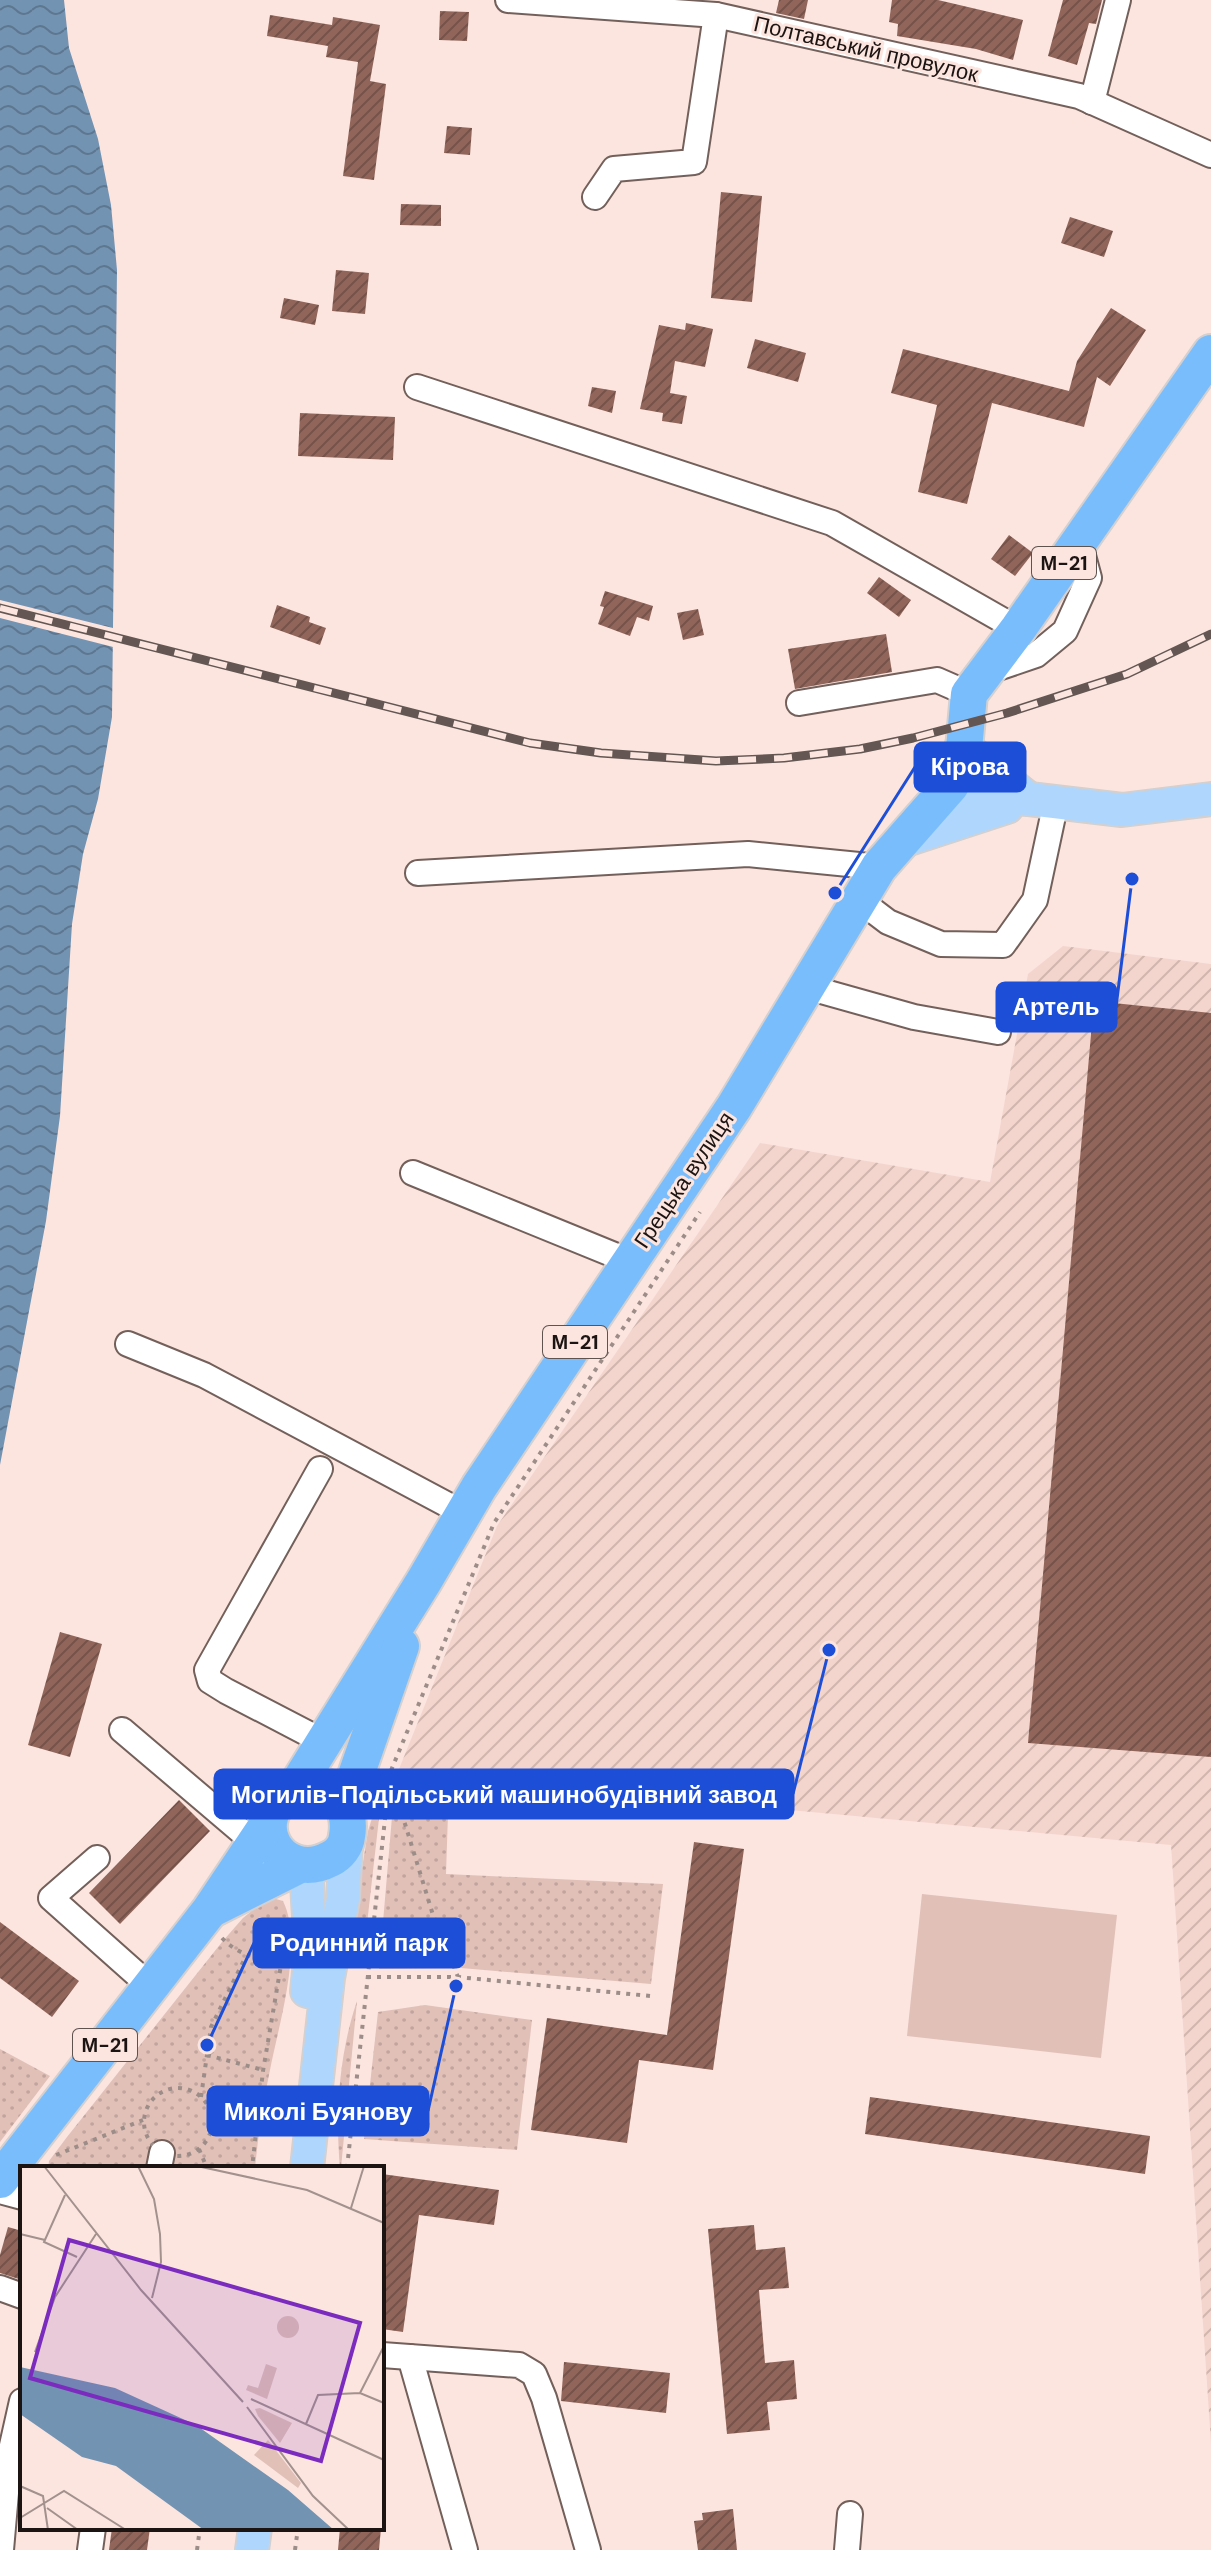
<svg xmlns="http://www.w3.org/2000/svg" width="1211" height="2550" viewBox="0 0 1211 2550" font-family="'DM Sans',sans-serif">
<defs>
<pattern id="industrial-furrows" width="10" height="10" patternUnits="userSpaceOnUse" patternTransform="scale(2)"><rect width="10" height="10" fill="#f4d5cd"/><path d="M-1 1l2-2M0 10L10 0M9 11l2-2" fill="none" stroke="#d1b6af"/></pattern>
<pattern id="grass-dots" width="8" height="8" patternUnits="userSpaceOnUse" patternTransform="scale(2)"><rect width="8" height="8" fill="#e1c0b8"/><path d="M2 2h.1M6 6h.1" fill="none" stroke="#c0a49d" stroke-width="1.8" stroke-linecap="round"/></pattern>
<pattern id="water-waves" width="16" height="10" patternUnits="userSpaceOnUse" patternTransform="scale(2)"><rect width="16" height="10" fill="#7393b3"/><path d="M0 5q4-4 8 0t8 0" fill="none" stroke="#5e7790"/></pattern>
<pattern id="building-hatch" width="6" height="6" patternUnits="userSpaceOnUse" patternTransform="scale(2)"><rect width="6" height="6" fill="#91655a"/><path d="M-1 1l2-2M0 6l6-6M5 7l2-2" fill="none" stroke="#765249"/></pattern>
</defs>
<rect width="100%" height="100%" fill="#fce5df"/>
<polygon fill="url(#industrial-furrows)" points="1063,946 1211,964 1211,2443 1171,1845 397,1774 497,1526 760,1143 990,1182 1028,974"/>
<g fill="url(#grass-dots)">
<polygon points="403,1780 449,1784 446,1874 663,1884 651,1984 461,1968 379,1969 393,1805"/>
<polygon points="383,1783 362,1968 346,1968 368,1831"/>
<path d="M269 1897 283 1901C304 1944 279 2023 270 2070 263 2102 258 2136 255 2168H48L49 2161 67 2137 222 1942 243 1918Z"/>
<path d="M357 2001 341 2168H340C335 2113 339 2054 357 2001Z"/>
<polygon points="425,2005 532,2020 517,2150 364,2139 378,2012"/>
<polygon points="0,2049 50,2076 0,2142"/>
</g>
<polygon fill="#e1c0b8" points="922,1894 1117,1915 1101,2058 907,2036"/>
<polygon fill="url(#water-waves)" points="0,0 64,0 69,48 98,139 111,205 117,270 112,717 98,799 83,854 72,924 60,1116 46,1221 0,1465"/>
<polygon fill="#fce5df" points="0,600 117,629 117,648 0,618"/>
<g fill="url(#building-hatch)">
<polygon points="779,0 808,0 804,19 776,13"/>
<polygon points="892,0 938,0 1023,20 1013,60 976,49 897,36 898,24 889,22"/>
<polygon points="1063,0 1102,0 1096,24 1089,23 1077,65 1048,56"/>
<polygon points="440,11 469,12 467,41 439,40"/>
<polygon points="270,15 332,25 333,17 380,25 370,81 386,84 374,180 343,176 358,62 326,57 328,46 267,36"/>
<polygon points="447,126 472,128 470,155 444,153"/>
<polygon points="721,192 762,196 752,302 711,298"/>
<polygon points="401,204 441,205 441,226 400,225"/>
<polygon points="1070,217 1113,231 1104,257 1061,243"/>
<polygon points="336,270 369,273 365,314 332,311"/>
<polygon points="284,298 319,305 315,325 280,318"/>
<polygon points="1111,308 1146,330 1110,386 1097,377 1084,427 992,403 967,504 918,492 937,405 891,393 903,349 1069,391 1077,361"/>
<polygon points="686,323 713,329 705,367 675,361 670,393 687,396 682,424 662,421 663,413 640,409 659,325 685,330"/>
<polygon points="755,339 806,353 798,382 747,368"/>
<polygon points="592,387 616,391 612,413 588,406"/>
<polygon points="300,413 395,417 393,460 298,456"/>
<polygon points="1009,535 1033,553 1015,576 991,559"/>
<polygon points="879,577 911,600 899,617 867,593"/>
<polygon points="605,591 653,606 649,621 637,617 630,636 598,624 604,607 600,606"/>
<polygon points="277,605 310,617 309,622 326,628 320,645 270,627"/>
<polygon points="698,609 704,635 683,640 677,613"/>
<polygon points="886,634 892,672 795,689 788,649"/>
<polygon points="1094,1001 1211,1013 1211,1757 1028,1743"/>
<polygon points="60,1632 102,1644 70,1757 28,1745"/>
<polygon points="179,1800 210,1831 120,1924 89,1893"/>
<polygon points="694,1842 744,1849 713,2070 639,2060 627,2143 531,2130 547,2018 667,2035"/>
<polygon points="0,1922 79,1981 52,2017 0,1978"/>
<polygon points="870,2097 1150,2136 1145,2174 865,2134"/>
<polygon points="382,2174 499,2190 494,2225 419,2215 403,2332 382,2329"/>
<polygon points="754,2225 756,2250 785,2247 789,2288 759,2290 765,2363 794,2360 797,2399 767,2402 770,2430 727,2434 708,2229"/>
<polygon points="8,2227 22,2231 22,2280 0,2273 0,2255"/>
<polygon points="564,2362 670,2373 666,2413 561,2401"/>
<polygon points="733,2509 737,2550 698,2550 694,2521 703,2520 702,2513"/>
<polygon points="112,2528 150,2528 147,2550 109,2550"/>
<polygon points="340,2528 381,2528 379,2550 338,2550"/>
</g>
<g fill="none" stroke-linecap="round" stroke-linejoin="round">
<g stroke="#73605b" stroke-width="28">
<g id="minor">
<polyline points="508,0 716,15 1079,96 1211,155"/>
<polyline points="1092,102 1118,0"/>
<polyline points="595,197 614,169 694,162 716,15"/>
<polyline points="417,387 832,523 1018,629"/>
<polyline points="986,672 1036,655 1065,631 1089,578 1079,541"/>
<polyline points="799,703 937,680 969,694"/>
<polyline points="418,873 748,854 879,867"/>
<polyline points="859,900 888,922 941,944 1003,945 1035,900 1056,802"/>
<polyline points="807,987 914,1017 998,1032"/>
<polyline points="413,1173 629,1261"/>
<polyline points="128,1344 204,1375 463,1513"/>
<polyline points="320,1469 207,1670 210,1681 226,1691 324,1742"/>
<polyline points="122,1730 255,1843"/>
<polyline points="97,1858 51,1898 151,1987"/>
<polyline points="159,2168 162,2153"/>
<polyline points="0,2191 22,2197"/>
<polyline points="0,2288 22,2296"/>
<polyline points="382,2355 519,2365 534,2374 544,2398 588,2550"/>
<polyline points="410,2357 465,2550"/>
<polyline points="1,2550 9,2459 22,2401"/>
<polyline points="90,2550 93,2528"/>
<polyline points="847,2550 850,2514"/>
</g>
</g>
<g stroke="#d2d0d0" stroke-width="36">
<g id="major">
<polyline points="962,745 1029,799"/>
<polyline points="933,805 979,796 1029,799 1122,810 1211,799"/>
<polyline points="900,842 1007,807"/>
<polyline points="306,1866 311,1952 307,1991"/>
<polyline points="307,2168 328,1978 343,1899 346,1843"/>
<polyline points="252,2550 255,2528"/>
</g>
</g>
<g stroke="#d2d0d0" stroke-width="40">
<g id="highway">
<path d="M296 1787C302 1786 309 1784 315 1784 340 1787 351 1814 347 1836 346 1846 339 1855 330 1859 280 1885 240 1818 296 1787L424 1581 479 1487 734 1107 879 867 951 785 963 760 969 694 1018 629 1211 353"/>
<polyline points="345,1807 401,1646"/>
<polyline points="212,1909 300,1865"/>
<polyline points="0,2180 210,1910 267,1825"/>
</g>
</g>
<g stroke="#9d8d88" stroke-width="4" stroke-dasharray="4 6" stroke-linecap="butt">
<polyline points="390,1775 433,1915 458,1977"/>
<path d="M222 1938C238 1955 259 1959 281 1965L263 2071 252 2168"/>
<polyline points="367,1977 458,1977 650,1996"/>
<polyline points="207,2055 263,2070"/>
<circle cx="178" cy="2122" r="34"/>
<polyline points="201,2097 211,2027 246,1956"/>
<polyline points="199,2149 207,2168"/>
<polyline points="56,2155 143,2120"/>
<polyline points="347,2168 390,1773 494,1523 700,1212"/>
<polyline points="197,2550 200,2528"/>
<polyline points="295,2550 298,2528"/>
</g>
<use href="#minor" stroke="#fff" stroke-width="24"/>
<use href="#major" stroke="#afd7fe" stroke-width="32"/>
<use href="#highway" stroke="#7abdfd" stroke-width="36"/>
<g stroke="#635653" stroke-width="9">
<polyline id="rail" points="0,608 530,743 601,753 716,761 784,758 860,749 913,738 1007,713 1127,674 1211,634"/>
</g>
<use href="#rail" stroke="#fce5df" stroke-width="6" stroke-dasharray="18" stroke-linecap="butt"/>
</g>
<g text-anchor="middle" dominant-baseline="central" stroke-width="6" stroke-linejoin="round" paint-order="stroke">
<g fill="#fce5df" stroke="#5f5350" stroke-width="2">
<rect x="1032" y="547" width="64" height="32" rx="6"/>
<rect x="543" y="1326" width="64" height="32" rx="6"/>
<rect x="73" y="2029" width="64" height="32" rx="6"/>
</g>
<g font-size="20" font-weight="bold" fill="#1c1412">
<text x="1064" y="563">М-21</text>
<text x="575" y="1342">М-21</text>
<text x="105" y="2045">М-21</text>
</g>
<g font-size="22" fill="#1c1412" stroke="#fce5df">
<text transform="translate(866 49) rotate(13)">Полтавський провулок</text>
<text transform="translate(684 1180) rotate(-56)">Грецька вулиця</text>
</g>
</g>
<g transform="translate(20 2166)">
<rect width="364" height="364" fill="#fce5df"/>
<path d="M246 198 257 202 247 233 226 224 228 219 238 222ZM240 242 272 257 260 277 238 250 235 243ZM248 274 281 317 278 322 234 289Z" fill="#e1c0b8"/>
<path d="M257 161a11 11 0 1 1 22 0a11 11 0 1 1-22 0Z" fill="#e1c0b8"/>
<path d="M0 201 95 222 176 259 268 324 314 364H184L96 300 62 291 0 248Z" fill="#7393b3"/>
<path fill="none" stroke="#a2918d" stroke-width="2" d="M24 0 121 124 223 236M118 0 134 33 140 68 141 96 132 132M177 0 287 24 364 57M45 29 24 76 57 91M331 42 344 0M0 68 25 74M15 186 35 131 76 68M340 227 364 180M231 233 364 294M227 241 293 330 329 364M286 258 298 229 340 227 364 237M0 320 23 330 28 364M27 342 58 364M0 352 44 325 106 364"/>
<path fill="#7b2cbf" fill-opacity="0.15" stroke="#7b2cbf" stroke-width="4" d="M49 74 340 157 301 295 10 212Z"/>
<rect width="364" height="364" fill="none" stroke="#1c1412" stroke-width="4"/>
</g>
<path fill="none" stroke="#1d4ed8" stroke-width="3" d="M835 893L915 767M1132 879L1116 1007M829 1650L793 1794M207 2045L254 1943M456 1986L428 2111"/>
<g fill="#1d4ed8" stroke="#fce5df" stroke-width="3">
<circle cx="835" cy="893" r="8"/>
<circle cx="1132" cy="879" r="8"/>
<circle cx="829" cy="1650" r="8"/>
<circle cx="207" cy="2045" r="8"/>
<circle cx="456" cy="1986" r="8"/>
</g>
<g fill="#1d4ed8" stroke="#1d4ed8" stroke-width="3">
<rect x="915" y="743" width="110" height="48" rx="8"/>
<rect x="997" y="983" width="119" height="48" rx="8"/>
<rect x="215" y="1770" width="578" height="48" rx="8"/>
<rect x="254" y="1919" width="210" height="48" rx="8"/>
<rect x="208" y="2087" width="220" height="48" rx="8"/>
</g>
<g font-size="24" text-anchor="middle" font-weight="bold" fill="#fff">
<text x="970" y="775">Кірова</text>
<text x="1056" y="1015">Артель</text>
<text x="504" y="1803">Могилів-Подільський машинобудівний завод</text>
<text x="359" y="1951">Родинний парк</text>
<text x="318" y="2120">Миколі Буянову</text>
</g>
</svg>
